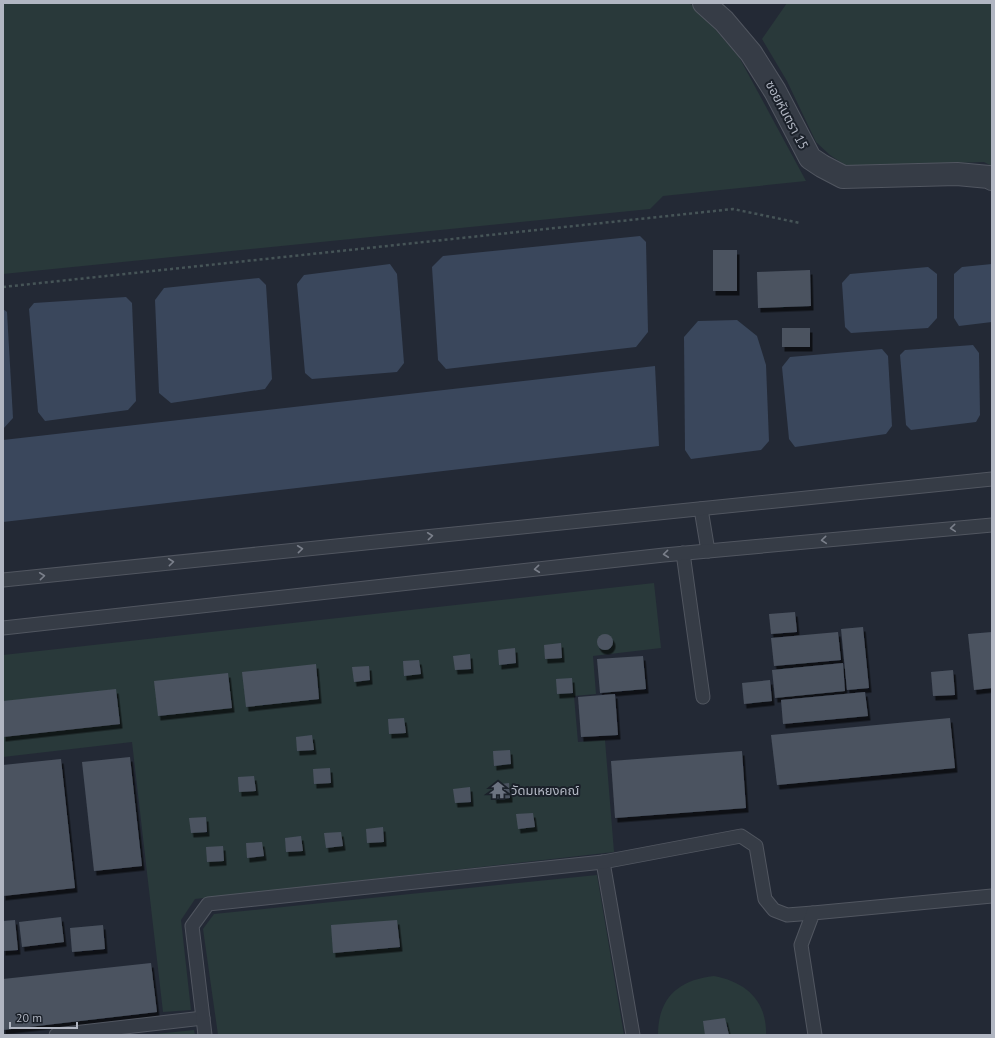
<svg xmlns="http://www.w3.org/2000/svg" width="995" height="1038" viewBox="0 0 995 1038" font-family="'PT Sans','Noto Sans Thai',sans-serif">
<defs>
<filter id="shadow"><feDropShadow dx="2.5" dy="4.5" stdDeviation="0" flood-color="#0009"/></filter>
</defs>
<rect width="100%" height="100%" fill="#232935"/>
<g fill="#29393a">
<polygon points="3,3 688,3 697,8 739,57 806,181 663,196 650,209 3,274"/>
<polygon points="787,3 992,3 992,166 984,162 848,167 830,155 816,142 787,81 762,39"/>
<polygon points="654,583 661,648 593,656 596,694 574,696 578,742 605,740 614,852 195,899 181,920 191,1010 163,1012 132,742 3,757 3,655"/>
<polygon points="597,875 624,1035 218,1035 203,929 214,914"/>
<path d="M714 976C746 982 767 1001 766 1035H658C658 998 678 980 714 976Z"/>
<polygon points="194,1030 195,1035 146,1035"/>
</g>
<g fill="#3a475c">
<polygon points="640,236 646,242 648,332 636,347 446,369 438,360 432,267 443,256"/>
<polygon points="390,264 397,274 404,363 397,372 312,379 305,373 297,284 304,275"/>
<polygon points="992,264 992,322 959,326 954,318 954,274 962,267"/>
<polygon points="928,267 937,274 937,318 928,328 851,333 845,327 842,283 850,274"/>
<polygon points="259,278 266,285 272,379 265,389 171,403 159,393 155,300 164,288"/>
<polygon points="126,297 132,303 136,401 128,410 45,421 38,412 29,309 34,303"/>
<polygon points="3,309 7,312 13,418 3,429"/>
<polygon points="737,320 757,336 766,365 769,441 761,450 691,459 685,450 684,337 698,321"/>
<polygon points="973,345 979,353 980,415 976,422 911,430 906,425 900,355 905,350"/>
<polygon points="882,349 888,356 892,426 886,434 795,447 789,439 782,367 790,357"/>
<polygon points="655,366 659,446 3,522 3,440"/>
</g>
<g fill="#4b5360" filter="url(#shadow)">
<rect x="713" y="250" width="24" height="41"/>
<polygon points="810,270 811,306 758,308 757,272"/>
<rect x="782" y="328" width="28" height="19"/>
<polygon points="795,612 797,632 771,634 769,614"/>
<polygon points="863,627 869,688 847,690 841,629"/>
<polygon points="838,632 841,660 774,666 771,638"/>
<polygon points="992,632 992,688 974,690 968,634"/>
<circle cx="605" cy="642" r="8"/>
<polygon points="561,643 562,658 545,659 544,645"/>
<polygon points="515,648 516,663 499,665 498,650"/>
<polygon points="470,654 471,669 455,670 453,656"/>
<polygon points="643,656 646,689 600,693 597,659"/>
<polygon points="419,660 421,674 404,676 403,661"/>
<polygon points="843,663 845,691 775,698 772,670"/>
<polygon points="316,664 319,699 246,707 242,672"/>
<polygon points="369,666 370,680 354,682 352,667"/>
<polygon points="953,670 955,695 933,696 931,672"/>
<polygon points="228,673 232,708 158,716 154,681"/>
<polygon points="572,678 573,693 557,694 556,679"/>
<polygon points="770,680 772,701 744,704 742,683"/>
<polygon points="116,689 120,724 3,737 3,701"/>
<polygon points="865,692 868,716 783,724 781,700"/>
<polygon points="615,694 618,735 581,737 578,697"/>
<polygon points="404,718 406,733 389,734 388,719"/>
<polygon points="950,718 955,768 777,785 771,735"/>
<polygon points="312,735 314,750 297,751 296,737"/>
<polygon points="510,750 511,764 494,766 493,751"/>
<polygon points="742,751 746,808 615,818 611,761"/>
<polygon points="130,757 142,866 94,871 82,762"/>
<polygon points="61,759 75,888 3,896 3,765"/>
<polygon points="330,768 331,783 314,784 313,769"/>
<polygon points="254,776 256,791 239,792 238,777"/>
<polygon points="509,783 510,798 494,799 492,785"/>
<polygon points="470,787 471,802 455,803 453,789"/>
<polygon points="533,813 535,827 518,829 516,814"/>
<polygon points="206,817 207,832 191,833 189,818"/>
<polygon points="383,827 384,842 367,843 366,829"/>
<polygon points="341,832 343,846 326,848 324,833"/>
<polygon points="301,836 303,851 286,852 285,838"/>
<polygon points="262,842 264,856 247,858 246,843"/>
<polygon points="223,846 224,861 207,862 206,847"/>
<polygon points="61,917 64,942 22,947 19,922"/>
<polygon points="15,920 18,950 3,951 3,921"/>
<polygon points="397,920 400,947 333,953 331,925"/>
<polygon points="103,925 105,949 72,952 70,928"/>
<polygon points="151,963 157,1012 3,1030 3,979"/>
<polygon points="725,1018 729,1035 705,1035 703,1021"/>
</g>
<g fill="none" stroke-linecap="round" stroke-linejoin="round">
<g stroke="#515660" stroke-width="15">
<g id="service">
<polyline points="701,509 708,551"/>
<polyline points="683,553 703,697"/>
<polyline points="3,580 992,479"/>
<polyline points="3,628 664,555 992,525"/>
<polyline points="603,862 633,1035"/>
<polyline points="56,1035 203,1018"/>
<polyline points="205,1035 192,926 208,904 603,862 741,836 756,846 765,899 774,910 787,915 813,913"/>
<polyline points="815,1035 801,945 813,913 992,896"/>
</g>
</g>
<g stroke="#515660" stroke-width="24">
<polyline id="minor" points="704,3 724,21 751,53 775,91 810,158 822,166 843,177 957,174 989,177 992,179"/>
</g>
<polyline stroke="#465457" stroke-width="2.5" stroke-dasharray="3 3" stroke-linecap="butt" points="3,287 733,209 800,223"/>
<use href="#service" stroke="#363c46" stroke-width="13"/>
<use href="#minor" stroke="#363c46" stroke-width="22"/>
</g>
<defs><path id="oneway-chevron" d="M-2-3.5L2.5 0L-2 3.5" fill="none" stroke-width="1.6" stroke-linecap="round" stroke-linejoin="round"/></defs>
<g stroke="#7a7f8a">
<use href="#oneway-chevron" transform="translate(953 528) rotate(175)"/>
<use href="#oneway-chevron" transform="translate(430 536) rotate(-6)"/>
<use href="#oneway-chevron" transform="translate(824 540) rotate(175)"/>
<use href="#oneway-chevron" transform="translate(300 549) rotate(-6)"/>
<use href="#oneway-chevron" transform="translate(666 554) rotate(174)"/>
<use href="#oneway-chevron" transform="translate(171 562) rotate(-6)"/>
<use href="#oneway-chevron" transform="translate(537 569) rotate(174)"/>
<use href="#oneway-chevron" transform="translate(42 576) rotate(-6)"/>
</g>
<defs>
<g id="temple-bare" transform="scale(1.38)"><path d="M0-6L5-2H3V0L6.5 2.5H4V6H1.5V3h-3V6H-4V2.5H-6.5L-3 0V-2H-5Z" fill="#6b7280" stroke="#1b212a" stroke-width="2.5" paint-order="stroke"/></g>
</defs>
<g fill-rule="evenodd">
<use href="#temple-bare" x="498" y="790"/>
</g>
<g text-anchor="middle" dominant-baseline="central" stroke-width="4" stroke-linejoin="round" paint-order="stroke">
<g font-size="13" fill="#b1b6c2" stroke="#1b212a">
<text transform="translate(787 115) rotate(62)">ซอยหันตรา 15</text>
</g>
<g font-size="13" fill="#b1b6c2" stroke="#1b212a" text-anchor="start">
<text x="511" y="790">วัดมเหยงคณ์</text>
</g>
</g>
<rect width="995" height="1038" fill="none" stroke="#b1b6c2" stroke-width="8"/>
<path d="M10 1022v6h67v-6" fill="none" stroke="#b1b6c2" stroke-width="2"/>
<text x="16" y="1022" font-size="12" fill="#b1b6c2" stroke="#1b212a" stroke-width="3" paint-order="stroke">20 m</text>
</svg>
